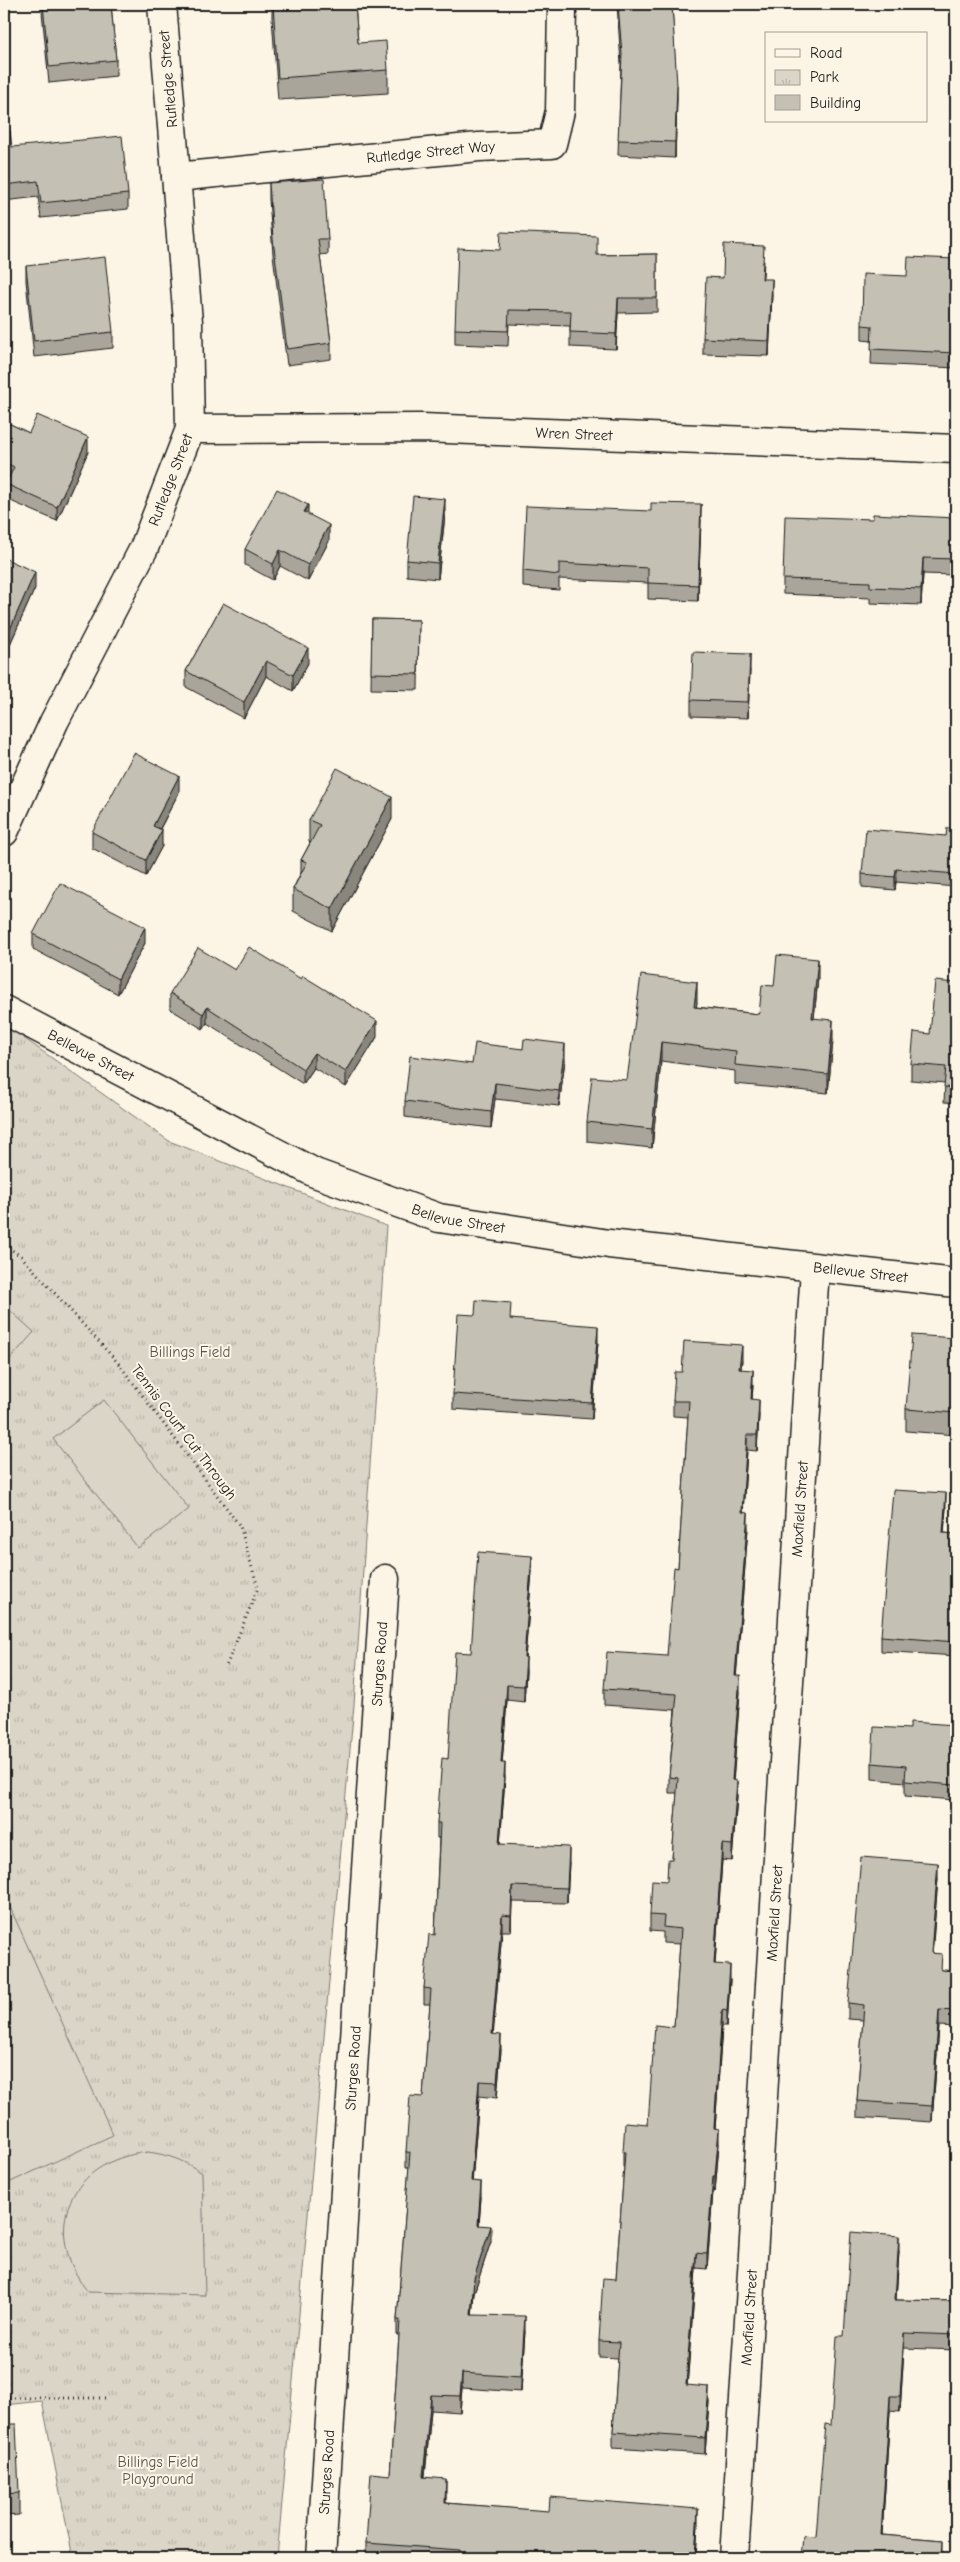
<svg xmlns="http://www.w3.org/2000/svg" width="960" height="2562" viewBox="0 0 960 2562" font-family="'Comic Neue',sans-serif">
<defs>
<pattern id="park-tufts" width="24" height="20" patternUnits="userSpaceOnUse" patternTransform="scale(1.25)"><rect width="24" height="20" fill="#dbd5c8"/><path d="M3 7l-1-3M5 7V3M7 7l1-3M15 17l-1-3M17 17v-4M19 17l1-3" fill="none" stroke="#bbb6ab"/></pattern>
</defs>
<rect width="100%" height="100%" fill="#fcf5e5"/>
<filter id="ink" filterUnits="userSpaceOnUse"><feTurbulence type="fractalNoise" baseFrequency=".02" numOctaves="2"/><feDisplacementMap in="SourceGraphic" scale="10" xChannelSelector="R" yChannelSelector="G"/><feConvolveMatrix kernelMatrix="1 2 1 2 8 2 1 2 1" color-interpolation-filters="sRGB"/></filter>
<g filter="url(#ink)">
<polygon fill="url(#park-tufts)" stroke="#7c7872" points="4,1024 169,1141 386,1226 354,1705 277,2558 73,2558 42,2401 4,2405"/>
<g fill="#dbd5c8" stroke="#7c7872">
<polygon points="4,1305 34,1332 4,1366"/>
<polygon points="104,1400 189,1509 138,1548 53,1439"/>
<polygon points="4,1894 113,2135 4,2185"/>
<path d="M148 2152C170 2155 185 2161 202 2173L205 2295 88 2292C39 2229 70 2160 148 2152Z"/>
</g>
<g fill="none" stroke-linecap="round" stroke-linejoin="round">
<g stroke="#1c1c1c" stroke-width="31">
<g id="street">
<path id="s1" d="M176 177 479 147 552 144 560 111 562 10"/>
<path id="s2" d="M190 429 422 428 956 449"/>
<path id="s3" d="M4 832 54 722 144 548 190 429 188 322 162 4"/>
<path id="s4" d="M4 1010 315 1173 439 1218 609 1244 956 1283"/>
<path id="s5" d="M321 2558 385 1579"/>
<path id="s6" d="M734 2558 815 1268"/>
</g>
</g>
<g stroke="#1c1c1c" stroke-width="3" stroke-dasharray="1 4" stroke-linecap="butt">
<polyline points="4,1245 21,1256 119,1364 240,1526 258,1588 225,1669"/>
<polyline points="4,2398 106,2398"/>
</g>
<use href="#street" stroke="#fcf5e5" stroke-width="28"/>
</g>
<g fill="#a9a59a" stroke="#1c1c1c">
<polygon points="42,4 111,4 116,60 116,76 49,83 42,12"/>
<polygon points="272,4 355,4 358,43 388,70 388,93 278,100 272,18"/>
<polygon points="617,4 672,4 677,100 675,158 618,155 621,64"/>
<polygon points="4,132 12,147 128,194 128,209 41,218 38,197 4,201"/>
<polygon points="269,183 328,239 328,254 320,255 331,343 331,359 287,365 273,255 269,199"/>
<polygon points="657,254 657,312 618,313 616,349 570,347 570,326 509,324 508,346 455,344 455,329 597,255"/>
<polygon points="956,259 956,368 871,364 872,341 862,340 862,325 907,276"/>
<polygon points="764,261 763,279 772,294 769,356 703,354 703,338 723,278"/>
<polygon points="26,266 113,332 113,348 34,357 26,281"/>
<polygon points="4,421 29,433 88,452 57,521 6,499 6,484 9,479 4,477"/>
<polygon points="308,514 329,541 308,581 280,566 273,580 245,565 245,549"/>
<polygon points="445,515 438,579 407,576 407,560"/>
<polygon points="956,518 956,575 923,574 921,605 870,603 870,598 783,594 783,579 873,519"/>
<polygon points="701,520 698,601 648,599 648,583 559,579 559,590 523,587 523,571"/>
<polygon points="4,558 35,588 7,651 4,650"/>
<polygon points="223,603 308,663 293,691 266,676 244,718 186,687 186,671"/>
<polygon points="372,619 419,620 418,690 371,689"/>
<polygon points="750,670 748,718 691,716 691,700"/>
<polygon points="179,792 160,829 162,846 146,876 92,848 92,832"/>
<polygon points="392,819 332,931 293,911 293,889 301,872 301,860 310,843 309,842 309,820"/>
<polygon points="956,828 956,887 896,882 895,890 862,887 862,874 946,836"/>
<polygon points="33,934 145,943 118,994 33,949"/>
<polygon points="235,970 377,1037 346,1087 314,1068 303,1084 207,1023 203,1029 170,1009 170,993"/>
<polygon points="818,978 814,1018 833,1040 828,1093 735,1084 735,1071 661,1061 652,1148 587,1141 587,1122 627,1080 697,1002 696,1007 759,1014 774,986"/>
<polygon points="956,983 956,1103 944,1102 945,1083 911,1080 911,1064 930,1034"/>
<polygon points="523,1049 565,1060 559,1106 495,1099 491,1128 405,1117 405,1101 472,1064"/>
<polygon points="511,1319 598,1342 592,1419 453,1409 453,1394"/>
<polygon points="956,1338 956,1435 906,1431 906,1409"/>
<polygon points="742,1360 741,1369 753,1385 752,1399 759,1415 757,1451 747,1450 743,1512 748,1528 736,1676 740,1692 733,1780 737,1796 732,1861 722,1860 715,1964 730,1980 727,2026 722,2026 715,2129 719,2144 715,2192 713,2191 707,2269 696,2268 687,2385 709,2402 705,2454 613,2448 613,2432 618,2358 599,2357 599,2341 616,2279 624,2167 623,2167 623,2152 648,2124 674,2027 680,1944 663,1943 663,1932 650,1931 650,1915 667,1881 672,1859 677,1793 669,1793 669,1777 675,1710 604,1705 604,1689 667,1656 678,1568 688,1417 673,1416 673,1401 682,1372"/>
<polygon points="946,1508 944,1533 956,1534 956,1656 881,1651 881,1636"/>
<polygon points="532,1571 525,1657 526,1672 524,1702 507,1700 502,1763 505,1778 500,1844 569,1862 567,1903 512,1902 511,1931 502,1931 493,2034 501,2050 497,2098 479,2096 472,2181 481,2197 479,2225 491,2241 474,2293 472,2315 525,2331 521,2392 462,2388 460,2412 431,2410 425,2477 446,2494 446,2503 698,2524 696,2558 366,2558 366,2543 390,2475 399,2335 397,2335 397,2320 409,2167 406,2167 406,2152 423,2097 430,2004 424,2004 424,1988 435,1935 439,1838 437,1838 437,1823 448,1759 471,1653"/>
<polygon points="956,1725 956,1783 955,1800 905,1796 905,1782 872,1779 872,1763 910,1729"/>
<polygon points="938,1878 932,1953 942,1970 956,1971 956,2027 939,2026 932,2122 857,2117 857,2101 863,2020 848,2019 848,2003"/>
<polygon points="899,2251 896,2300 956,2301 956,2350 904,2348 900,2412 890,2411 882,2535 943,2540 943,2558 801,2558 816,2537 844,2336"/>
<polygon points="4,2424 19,2493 19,2515 4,2516"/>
</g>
<g fill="#89867d" stroke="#1c1c1c">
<polygon points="677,85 677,100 675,158 675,142"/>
<polygon points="772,279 772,294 769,356 769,341"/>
<polygon points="618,298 618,313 616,349 616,334"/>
<polygon points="88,437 88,452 57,521 57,507"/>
<polygon points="445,499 445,515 438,579 438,563"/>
<polygon points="701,504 701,520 698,601 698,585"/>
<polygon points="308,505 308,521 304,512"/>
<polygon points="329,525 329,541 308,581 308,565"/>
<polygon points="280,550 280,566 273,580 273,564"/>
<polygon points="923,558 923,574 921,605 921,589"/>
<polygon points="35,572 35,588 7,651 7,636"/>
<polygon points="308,648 308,663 293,691 293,675"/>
<polygon points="750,654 750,670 748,718 748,702"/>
<polygon points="266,661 266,676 244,718 244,702"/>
<polygon points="179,776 179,792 153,842 153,826"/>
<polygon points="392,797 392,819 332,931 332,909"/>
<polygon points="162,830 162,846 146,876 146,860"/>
<polygon points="896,869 896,882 895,890 895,877"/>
<polygon points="145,927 145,943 118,994 118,979"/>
<polygon points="818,959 818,978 812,1038 812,1018"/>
<polygon points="697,982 697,1002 694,1026 694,1007"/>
<polygon points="207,1007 207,1023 203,1029 203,1014"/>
<polygon points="833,1020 833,1040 828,1093 828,1074"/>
<polygon points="377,1021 377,1037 346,1087 346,1072"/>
<polygon points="661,1042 661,1061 652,1148 652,1129"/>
<polygon points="565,1044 565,1060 559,1106 559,1091"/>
<polygon points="314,1053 314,1068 303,1084 303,1069"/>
<polygon points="495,1083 495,1099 491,1128 491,1112"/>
<polygon points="598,1326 598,1342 592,1419 592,1403"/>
<polygon points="742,1345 742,1360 739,1384 739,1369"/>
<polygon points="753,1370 753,1385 751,1415 751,1399"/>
<polygon points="759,1400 759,1415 757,1451 757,1435"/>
<polygon points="747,1435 747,1450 742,1528 742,1512"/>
<polygon points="946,1493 946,1508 943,1547 943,1533"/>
<polygon points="748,1513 748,1528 735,1692 735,1676"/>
<polygon points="532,1556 532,1571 524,1672 524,1657"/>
<polygon points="526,1657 526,1672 524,1702 524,1686"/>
<polygon points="740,1676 740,1692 732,1796 732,1780"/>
<polygon points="507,1685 507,1700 501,1778 501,1763"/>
<polygon points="505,1763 505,1778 499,1859 499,1844"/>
<polygon points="956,1767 956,1783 955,1800 955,1785"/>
<polygon points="737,1781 737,1796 732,1861 732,1845"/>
<polygon points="722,1844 722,1860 714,1979 714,1964"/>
<polygon points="569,1847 569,1862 567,1903 567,1888"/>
<polygon points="938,1863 938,1878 931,1969 931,1953"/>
<polygon points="512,1886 512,1902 511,1931 511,1916"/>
<polygon points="502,1915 502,1931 492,2049 492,2034"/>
<polygon points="730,1965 730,1980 727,2026 727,2011"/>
<polygon points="722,2010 722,2026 714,2144 714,2128"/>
<polygon points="939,2010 939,2026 932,2122 932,2106"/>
<polygon points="501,2035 501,2050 497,2098 497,2082"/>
<polygon points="479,2081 479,2096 471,2197 471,2181"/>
<polygon points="719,2129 719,2144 715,2192 715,2176"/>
<polygon points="713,2176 713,2191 707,2269 707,2254"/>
<polygon points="481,2182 481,2197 478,2240 478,2225"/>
<polygon points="491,2226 491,2241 474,2293 471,2330 471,2315 474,2278"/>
<polygon points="899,2236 899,2251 895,2315 895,2300"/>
<polygon points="696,2253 696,2268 686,2401 686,2385"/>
<polygon points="525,2316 525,2331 521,2392 521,2377"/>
<polygon points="904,2333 904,2348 900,2412 900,2396"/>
<polygon points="462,2373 462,2388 460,2412 460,2396"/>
<polygon points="709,2387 709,2402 705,2454 705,2438"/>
<polygon points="431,2395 431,2410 423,2492 423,2477"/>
<polygon points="890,2396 890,2411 881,2550 881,2535"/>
<polygon points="446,2479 446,2494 445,2518 445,2503"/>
<polygon points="698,2509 698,2524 696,2558 695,2558"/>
</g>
<g fill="#c4c0b3" stroke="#1c1c1c">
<polygon points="43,4 111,4 116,60 49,67"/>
<polygon points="273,4 355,4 358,43 386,41 388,70 278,78"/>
<polygon points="618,4 672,4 677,85 675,142 618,140 622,54"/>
<polygon points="10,131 12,147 122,136 128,194 41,203 38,181 4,185 4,132"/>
<polygon points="324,179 328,239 318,239 331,343 287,349 273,239 269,183"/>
<polygon points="501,232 597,236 597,255 657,254 657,298 618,298 616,334 570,332 571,311 509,310 508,331 455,329 458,248 500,250"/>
<polygon points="724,244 764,246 762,279 772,279 769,341 703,338 706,277 723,278"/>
<polygon points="105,257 113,332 34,341 26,266"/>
<polygon points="908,257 956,259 956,353 871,349 872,326 862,325 863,274 907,276"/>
<polygon points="37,415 88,437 57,507 6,484 14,467 4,462 4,421 29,433"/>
<polygon points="277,489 308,505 304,512 329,525 308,565 280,550 273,564 245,549"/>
<polygon points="413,496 445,499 438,563 407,560"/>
<polygon points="651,503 701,504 698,585 648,583 648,568 559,563 559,575 523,571 526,506 651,511"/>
<polygon points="873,514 956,518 956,559 923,558 921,589 870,587 870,582 783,579 785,516 873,519"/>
<polygon points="4,558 35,572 7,636 4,634"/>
<polygon points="223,603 308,648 293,675 266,661 244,702 186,671"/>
<polygon points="372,619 419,620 418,674 371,673"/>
<polygon points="693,652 750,654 748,702 691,700"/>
<polygon points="134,753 179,776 153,826 162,830 146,860 92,832"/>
<polygon points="337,768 392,797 332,909 293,889 307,862 301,860 320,825 309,820"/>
<polygon points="947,828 956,828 956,874 896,869 895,877 862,874 866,829 946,836"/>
<polygon points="60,883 145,927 118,979 33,934"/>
<polygon points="249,947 301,979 303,976 377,1021 346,1072 314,1053 303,1069 207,1007 203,1014 170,993 198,948 235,970"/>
<polygon points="777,955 818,959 812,1018 833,1020 828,1074 735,1065 736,1051 661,1042 652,1129 587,1122 592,1077 627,1080 641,975 697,982 694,1007 759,1014 762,985 774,986"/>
<polygon points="935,981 956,983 956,1088 944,1087 946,1067 911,1064 914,1032 930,1034"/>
<polygon points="524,1039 565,1044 559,1091 495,1083 491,1112 405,1101 410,1056 472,1064 475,1043 523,1049"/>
<polygon points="476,1300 511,1303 510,1319 598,1326 592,1403 453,1394 458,1314 475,1315"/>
<polygon points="912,1335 956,1338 956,1413 906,1409"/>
<polygon points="684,1341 742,1345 739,1369 753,1370 751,1399 759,1400 757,1435 747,1435 742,1512 748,1513 735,1676 740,1676 732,1780 737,1781 732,1845 722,1844 714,1964 730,1965 727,2011 722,2010 714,2128 719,2129 715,2176 713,2176 707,2254 696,2253 686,2385 709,2387 705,2438 613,2432 619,2342 599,2341 603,2278 616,2279 625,2152 623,2152 625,2122 648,2124 655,2025 674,2027 681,1929 663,1927 664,1916 650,1915 652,1880 667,1881 668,1859 672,1859 678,1778 669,1777 677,1694 604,1689 607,1652 667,1656 674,1567 678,1568 689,1401 673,1401 675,1372 682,1372"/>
<polygon points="893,1490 946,1493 943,1533 956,1534 956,1642 881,1636"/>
<polygon points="478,1552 532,1556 524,1657 526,1657 524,1686 507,1685 501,1763 505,1763 499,1844 569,1847 567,1888 512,1886 511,1916 502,1915 492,2034 501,2035 497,2082 479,2081 471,2181 481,2182 478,2225 491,2226 474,2278 471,2315 525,2316 521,2377 462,2373 460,2396 431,2395 423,2477 446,2479 445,2503 549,2511 550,2497 698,2509 695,2558 504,2558 460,2554 460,2550 366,2543 371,2473 390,2475 400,2320 397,2320 410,2152 406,2152 410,2096 423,2097 431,1989 424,1988 429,1934 435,1935 440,1823 437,1823 442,1758 448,1759 455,1652 471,1653"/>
<polygon points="910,1722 956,1725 956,1767 955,1785 905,1781 906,1766 872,1763 874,1727 910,1729"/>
<polygon points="861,1857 938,1863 931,1953 942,1954 941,1970 956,1971 956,2011 939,2010 932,2106 857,2101 864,2005 848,2003"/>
<polygon points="851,2232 899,2236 895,2300 956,2301 956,2335 904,2333 900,2396 890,2396 881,2535 943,2540 942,2558 801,2558 803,2536 816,2537 825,2424 831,2425 837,2336 844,2336"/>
<polygon points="4,2424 16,2424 19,2493 4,2494"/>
</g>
</g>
<g text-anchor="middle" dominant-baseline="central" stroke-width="4" stroke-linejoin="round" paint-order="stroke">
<g font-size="15" fill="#1c1c1c" stroke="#fcf5e5">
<text transform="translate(168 79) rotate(-95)">Rutledge Street</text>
<text stroke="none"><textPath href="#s1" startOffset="256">Rutledge Street Way</textPath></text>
<text stroke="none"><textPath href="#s2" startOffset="384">Wren Street</textPath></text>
<text stroke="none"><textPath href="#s3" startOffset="390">Rutledge Street</textPath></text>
<text stroke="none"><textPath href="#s4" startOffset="98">Bellevue Street</textPath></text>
<text stroke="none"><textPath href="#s4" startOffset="502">Bellevue Street</textPath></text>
<text stroke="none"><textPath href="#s4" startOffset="908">Bellevue Street</textPath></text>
<text transform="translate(184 1432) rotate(53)">Tennis Court Cut Through</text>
<text stroke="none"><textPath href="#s6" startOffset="1051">Maxfield Street</textPath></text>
<text stroke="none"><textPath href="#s5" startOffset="896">Sturges Road</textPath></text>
<text stroke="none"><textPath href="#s6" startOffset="646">Maxfield Street</textPath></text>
<text stroke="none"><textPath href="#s5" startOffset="491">Sturges Road</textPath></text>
<text stroke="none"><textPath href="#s6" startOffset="241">Maxfield Street</textPath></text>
<text stroke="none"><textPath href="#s5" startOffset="86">Sturges Road</textPath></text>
</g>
<g font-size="15" fill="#555450" stroke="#fcf5e5">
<text x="190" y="1352">Billings Field</text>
<text x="158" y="2462">Billings Field<tspan x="158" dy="17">Playground</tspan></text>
</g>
</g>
<rect width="960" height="2562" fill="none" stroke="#fcf5e5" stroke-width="20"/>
<rect x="10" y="10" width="940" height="2542" fill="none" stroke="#1c1c1c" stroke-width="2" filter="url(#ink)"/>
<rect x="765" y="32" width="162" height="90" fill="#fcf5e5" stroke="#a29e95"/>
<rect x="775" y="49" width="25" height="8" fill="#fcf5e5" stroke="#a29e95"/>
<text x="810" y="58" font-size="15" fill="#1c1c1c">Road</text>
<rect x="775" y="70" width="25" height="15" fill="url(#park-tufts)" stroke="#a29e95"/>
<text x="810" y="82" font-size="15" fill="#1c1c1c">Park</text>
<rect x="775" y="95" width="25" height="15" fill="#c4c0b3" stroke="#a29e95"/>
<text x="810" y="108" font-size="15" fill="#1c1c1c">Building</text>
</svg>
